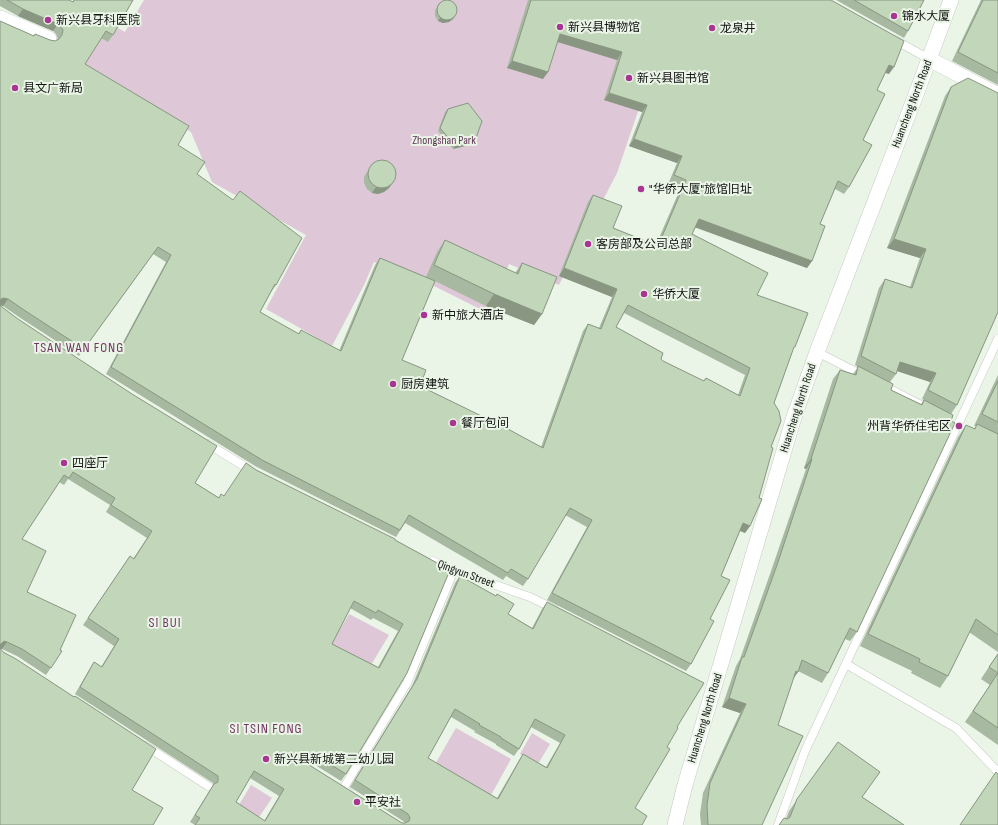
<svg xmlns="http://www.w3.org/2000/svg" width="998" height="825" viewBox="0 0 998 825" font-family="'Sofia Sans Condensed','Noto Sans SC',sans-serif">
<rect width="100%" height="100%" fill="#eaf4e7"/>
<g fill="#dec7d7">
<polygon points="144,0 570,0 662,41 617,173 559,285 509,264 490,314 430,284 374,262 364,285 332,346 266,309 306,235 212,182 191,132 97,75 47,51 74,3 125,32"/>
<polygon points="349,614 389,635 368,670 330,646"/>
<polygon points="456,728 511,759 490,797 434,766"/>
<polygon points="532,733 550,744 538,764 520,754"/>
<polygon points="251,785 272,798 257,820 237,808"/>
</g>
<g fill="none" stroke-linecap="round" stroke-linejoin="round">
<g stroke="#c3ccc0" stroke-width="9">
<g id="service">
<polyline points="895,40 929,59"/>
<polyline points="817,352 864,376"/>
<polyline points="882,385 923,406"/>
<polyline points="208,444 252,471"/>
<polyline points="433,561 443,567 530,597 554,609"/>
<polyline points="846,664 956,728 998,772"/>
<polyline points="146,746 208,786"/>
<polyline points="349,793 343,789 407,683 454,570"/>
<polyline points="778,825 805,751 998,339"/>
</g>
</g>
<g stroke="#c3ccc0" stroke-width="16">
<g id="minor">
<polyline points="0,18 49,39"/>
<polyline points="929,59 998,95"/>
<polyline points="675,825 685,785 794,417 817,352 912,105 951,0"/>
</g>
</g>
<use href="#service" stroke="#fff" stroke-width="8"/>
<use href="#minor" stroke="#fff" stroke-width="15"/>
</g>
<g fill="#a7b9a0" fill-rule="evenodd">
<path d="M0 0H69L72 2 74 0H133L113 35 108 42 101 38 85 64 178 145 197 174 276 285 271 292 260 312 298 334 301 330 339 351 375 265 380 258 426 277 437 252 445 240 515 273 522 263 542 314 534 325 486 306 435 281 402 360 420 386 541 447 583 331 588 324 599 328 612 297 559 276 588 202 593 195 613 228 656 245 681 187 669 182 677 163 629 146 642 112 604 100 617 60 557 42 548 72 543 79 507 68 528 0H831L889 74 885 73 877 90 863 140 849 187 844 194 835 189 820 224 812 261 807 268 696 227 692 234 757 295 792 352 774 403 771 447 750 526 745 533 740 531 721 576 710 619 691 664 686 671 547 600 587 527 565 515 528 579 523 586 506 576 503 580 405 523 396 537 257 467 106 374 166 262 153 254 79 356 19 317 3 306 0 305 2 307 195 483 219 498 224 496 256 470 395 540 450 570 346 774 341 781 307 760H304L306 763 402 823H405L403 821 350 787 412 686 455 583 460 576 508 614 532 628 542 609 547 602 677 727 635 808 642 825H195L190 822 213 785V783L75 694 89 670 94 662 101 667 114 646 83 625 130 556 133 559 147 538 106 512 110 505 68 479 64 485 59 482 22 539 27 592 60 650 62 651 46 675 17 656 2 649H0V825V21L34 36 35 34 50 40 55 41 58 40V38L56 34 53 31 18 16 0 6ZM624 313 745 375 738 395 706 378 703 381 663 361 616 327ZM350 608 371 620 373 618 398 631 378 667 332 644ZM451 717 475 731 474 732 496 744V745L514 756 519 749 531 727 560 743 546 767 523 754 518 762 497 798 428 758ZM250 778 279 796 264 821 236 802Z"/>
<polygon points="836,0 924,0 908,31 904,38"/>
<polygon points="981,0 998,0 998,85 952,61"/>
<polygon points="439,3 455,16 453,19 449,22 443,23 438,21 435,16 435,11"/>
<path d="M951 87 957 405 951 414 857 632 850 641 845 639 828 673 822 683 798 671 793 679 778 725 762 825H701L700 814 703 793 740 713 722 707 736 666 740 659 770 574 806 469 804 468 833 379 840 370 853 374 858 367 855 365 879 288 885 279 910 287 920 258 887 248 945 96ZM897 371 930 382 922 399 924 400 921 404 891 390 890 382 896 374Z"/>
<polygon points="448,109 475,141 473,144 453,149 438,131 445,112"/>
<polygon points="371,166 393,182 389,188 384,192 378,194 372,193 367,189 364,183 364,177 367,172"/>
<polygon points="998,375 998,652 969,632 948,676 940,688 911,673 912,671 860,646 958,437 966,425 974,429 976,426 974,426"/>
<polygon points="998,653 998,745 965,722 990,685 981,679"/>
<polygon points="838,742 862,797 904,825 786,819 789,811"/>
</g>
<g fill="#889682">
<polygon points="23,9 58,24 53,31 18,16"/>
<polygon points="455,16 453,19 449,22 443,23 438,21 440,18"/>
<polygon points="560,34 622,52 617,60 555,41"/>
<polygon points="512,61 548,72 543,79 507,68"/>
<polygon points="889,65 894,67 889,74 884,72"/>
<polygon points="609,93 647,105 642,112 604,100"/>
<polygon points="634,139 682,156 677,163 629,146"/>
<polygon points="475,141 473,144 453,149 455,146"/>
<polygon points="393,182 389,188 384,192 378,194 372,193 376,187"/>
<polygon points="699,219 812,261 807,268 694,227"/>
<polygon points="894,239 926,249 920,258 887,248"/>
<polygon points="564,268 617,289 612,297 559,276"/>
<polygon points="494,294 542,314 534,325 486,306"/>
<polygon points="3,298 8,299 3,306 0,305 0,301"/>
<polygon points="900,362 936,373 930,382 894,370"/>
<polygon points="811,459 812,459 806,469 804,468"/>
<polygon points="743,523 750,526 745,533 738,530"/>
<polygon points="4,641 7,642 2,649 0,649 0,645"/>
<polygon points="796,671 798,672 791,682"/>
<polygon points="729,698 746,704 740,713 722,707"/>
<polygon points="307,753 312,753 307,760 302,760 305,755"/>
</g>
<g fill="#c2d7ba" stroke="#889682" fill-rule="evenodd">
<circle cx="447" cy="10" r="10"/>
<path d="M7 0H69L73 2 74 0H133L113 35 106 31 85 64 189 126 178 145 205 162 197 174 233 200 240 191 302 238 276 285 275 284 260 312 299 334 301 330 341 351 380 258 435 281 402 360 426 370 420 386 506 428 543 448 588 324 601 329 617 289 564 268 593 195 622 206 613 228 658 246 686 180 674 175 682 156 634 139 647 105 609 93 622 52 560 34 548 72 512 61 531 0H831L904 41 894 67 889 65 877 90 885 94 863 140 872 145 849 187 838 181 820 224 825 226 812 261 699 219 692 234 768 273 757 295 808 313 795 347H794L774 403 779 411 781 421 771 447 773 448 759 498 762 499 750 526 743 523 721 576 730 580 710 619 714 621 691 664 552 593 592 520 570 508 528 579 511 569 508 573 409 515 400 530 262 460 111 367 171 255 158 247 84 349 24 310 8 299 3 298 1 299 0 301V21L34 36 35 34 50 40 55 41 59 39 62 35 63 30 61 27 58 24 23 9ZM628 305 750 368 740 396 706 378 704 381 663 361 661 359 663 353 616 327Z"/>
<polygon points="854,0 924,0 908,31"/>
<polygon points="983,0 998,0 998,73 958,52"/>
<polygon points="968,78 998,93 998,312 957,405 928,390 936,373 900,362 896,374 861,356 885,279 912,288 926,249 894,239 951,87"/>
<polygon points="468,103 482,121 475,141 455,146 440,128 448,109"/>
<circle cx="382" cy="174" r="14"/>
<polygon points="445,240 518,274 522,263 557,277 542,314 494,294 434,265"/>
<path d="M0 305 2 307 18 319 132 394 217 446 195 483 219 498 221 494 224 496 246 463 256 470 395 539V540L450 570 407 673 346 774 312 753H307L305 755 304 757V760L306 763 402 823H405L409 821 410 818 408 814 355 780 417 679 460 576 496 596 497 594 514 604 508 614 533 629 547 602 704 683 677 727 678 728 667 747 670 749 635 808 647 816 642 825H195L200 818 195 815 214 784 218 782V776L80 687 94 662 102 667 119 639 88 618 130 556 134 559 152 531 111 505 115 498 73 472 69 478 64 475 22 539 46 551 27 592 76 615 60 650 62 651 51 668 22 649 7 642 4 641 0 645ZM354 601 376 613 378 610 403 624 379 668 332 644ZM455 709 480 724 479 725 501 737V738L519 749 535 719 565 735 547 768 523 754 498 799 428 758ZM254 771 284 789 265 821 236 802Z"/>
<polygon points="858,366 893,384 891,390 922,405 924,400 953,415 951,421 955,423 857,632 850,628 828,673 802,660 798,672 796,671 778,725 803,736 762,825 708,825 707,805 710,783 746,704 729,698 742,657 744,657 777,565 812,459 811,459 840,370 856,375"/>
<polygon points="998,381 998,422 982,414"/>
<polygon points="977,424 998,434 998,635 976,619 948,676 919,662 920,659 868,634 966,425 975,429"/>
<polygon points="0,648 3,652 16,659 74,697 75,696 156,749 132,790 163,808 153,825 0,825"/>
<polygon points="998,654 998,673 989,667"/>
<polygon points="998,673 998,728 973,711"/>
<polygon points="838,742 880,772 862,797 904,825 779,825 784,818 787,819 790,817 797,799"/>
<polygon points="996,772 998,774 998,825 960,825"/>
</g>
<g fill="#a73591" stroke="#eaf4e7" stroke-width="1.5">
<circle cx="894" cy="16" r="4"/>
<circle cx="48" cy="20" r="4"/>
<circle cx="560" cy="27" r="4"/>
<circle cx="712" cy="28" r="4"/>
<circle cx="629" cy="78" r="4"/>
<circle cx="15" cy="88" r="4"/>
<circle cx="641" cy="189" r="4"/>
<circle cx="588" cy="244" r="4"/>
<circle cx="644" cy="294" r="4"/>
<circle cx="424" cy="315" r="4"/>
<circle cx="393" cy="384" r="4"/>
<circle cx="453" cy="423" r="4"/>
<circle cx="959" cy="426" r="4"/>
<circle cx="64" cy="463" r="4"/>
<circle cx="266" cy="759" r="4"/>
<circle cx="357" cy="802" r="4"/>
</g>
<g text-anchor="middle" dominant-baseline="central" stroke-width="4" stroke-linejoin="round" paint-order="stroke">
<g font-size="12" fill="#111410" stroke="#eaf4e7" text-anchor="start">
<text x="902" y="16">锦水大厦</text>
<text x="56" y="20">新兴县牙科医院</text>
<text x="568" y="27">新兴县博物馆</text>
<text x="720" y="28">龙泉井</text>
<text x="637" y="78">新兴县图书馆</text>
<text x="23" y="88">县文广新局</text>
<text x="649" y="189">"华侨大厦"旅馆旧址</text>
<text x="596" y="244">客房部及公司总部</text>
<text x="652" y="294">华侨大厦</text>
<text x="432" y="315">新中旅大酒店</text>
<text x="401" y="384">厨房建筑</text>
<text x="461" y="423">餐厅包间</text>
<text x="951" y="426" text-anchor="end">州背华侨住宅区</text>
<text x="72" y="463">四座厅</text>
<text x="274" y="759">新兴县新城第二幼儿园</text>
<text x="365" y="802">平安社</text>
</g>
<g font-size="12" fill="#111410" stroke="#eaf4e7">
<text transform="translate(912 104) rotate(-69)">Huancheng North Road</text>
<text transform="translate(798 408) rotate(-72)">Huancheng North Road</text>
<text transform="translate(466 574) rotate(20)">Qingyun Street</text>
<text transform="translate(705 718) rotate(-73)">Huancheng North Road</text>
</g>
<g font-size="12" fill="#603555" stroke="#eaf4e7">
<text x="444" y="140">Zhongshan Park</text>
</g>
<g font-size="14" letter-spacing="1" fill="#713763" stroke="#eaf4e7">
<text x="79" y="347">TSAN WAN FONG</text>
<text x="165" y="622">SI BUI</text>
<text x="266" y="728">SI TSIN FONG</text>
</g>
</g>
</svg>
